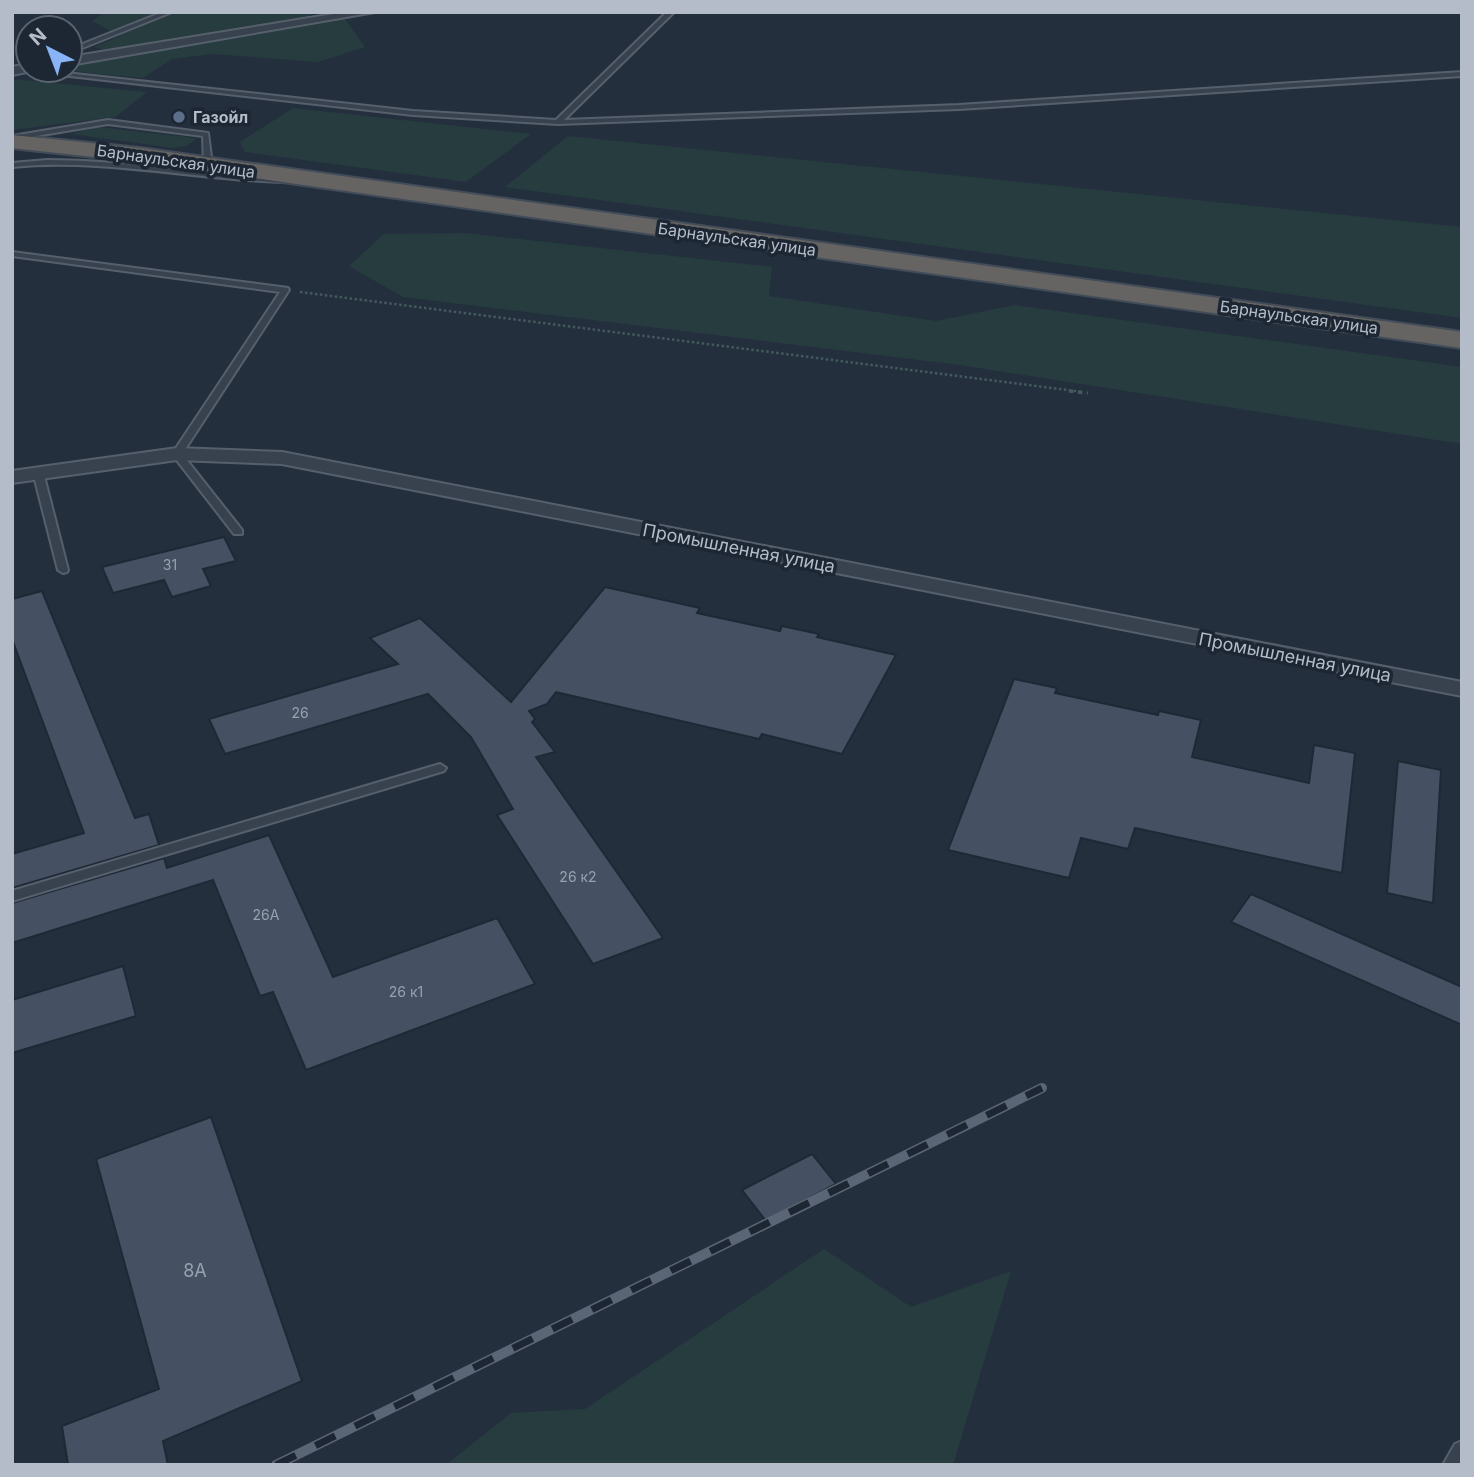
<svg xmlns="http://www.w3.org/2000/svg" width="1474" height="1477" viewBox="0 0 1474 1477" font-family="Inter,sans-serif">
<rect width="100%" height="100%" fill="#242f3e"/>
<g fill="#263c3f">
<polygon points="105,12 311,14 309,20 110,51 94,47 120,36 92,21"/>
<polygon points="345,19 365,47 318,62 212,54 172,59 143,78 79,72 70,66"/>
<polygon points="12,79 147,92 115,117 12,130"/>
<polygon points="293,108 531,134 466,182 245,152 240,142"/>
<polygon points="98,127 187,137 197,139 186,146 173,148 71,134"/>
<polygon points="568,136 1462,227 1462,318 505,187"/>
<polygon points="465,233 772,267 769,296 936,321 1015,305 1462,367 1462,444 960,365 403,297 349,266 384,234"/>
<polygon points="824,1249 911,1307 1011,1271 953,1465 446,1465 511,1413 585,1409"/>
</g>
<g fill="#455162" stroke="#1f2835" stroke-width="2">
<polygon points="224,537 236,561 203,569 211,586 172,597 164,580 113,593 102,567"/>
<polygon points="605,587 700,608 697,613 780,631 782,626 819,634 817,637 896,655 842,754 762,734 759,739 556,692 547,704 529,711 535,719 532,722 555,752 536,757 663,938 593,964 497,815 513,809 471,737 428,694 225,754 209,719 398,664 370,638 420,618 511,702"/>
<polygon points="42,591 135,818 149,814 159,845 12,888 12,854 84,833 12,639 12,599"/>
<polygon points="1014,679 1057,688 1055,693 1158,715 1159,711 1201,720 1192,757 1309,783 1314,745 1355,753 1342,873 1135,828 1128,849 1081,838 1069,878 948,850"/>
<polygon points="1398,761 1441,770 1433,903 1387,893"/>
<polygon points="269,835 333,977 497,918 535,984 306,1070 273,992 260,996 213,880 12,943 12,903 164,858 167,868"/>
<polygon points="1251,894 1462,987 1462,1025 1231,922"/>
<polygon points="123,966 136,1016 12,1053 12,1000"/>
<polygon points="211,1117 302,1381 163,1441 168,1465 68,1465 62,1426 159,1389 96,1159"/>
<polygon points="812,1154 836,1184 766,1221 742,1190"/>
</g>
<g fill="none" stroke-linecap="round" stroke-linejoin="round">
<g stroke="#565f6c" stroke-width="4">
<g id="service">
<polygon points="163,12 172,12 70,53 70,49"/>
<polygon points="667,12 674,12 564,120 959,105 1462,72 1462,76 959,109 558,124 413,115 17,70 20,68 413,111 556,120"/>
<polygon points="108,120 208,133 212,165 208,167 204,165 203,136 108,124 12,140 12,136"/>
<path d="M47 160C127 160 206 176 287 178L291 180 287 182C193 180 107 158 12 167V163Z"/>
<polygon points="12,252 288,288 289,290 182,454 242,530 242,534 234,534 172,454 280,292 12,256"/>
<polygon points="38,469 43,472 68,570 67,572 63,573 58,570 33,472"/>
<polygon points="440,764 446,768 444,771 12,901 12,891"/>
<polygon points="1462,1441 1462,1465 1443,1465 1455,1444"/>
</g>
</g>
<g stroke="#565f6c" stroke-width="4">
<g id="minor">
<polygon points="346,12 375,12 70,65 70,57"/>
<polygon points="28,64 28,70 32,71 12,75 12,67"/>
<polygon points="177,448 282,452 1462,682 1462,696 282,464 177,460 12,483 12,471"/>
</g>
</g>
<g stroke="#434c59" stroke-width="4">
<polygon id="trunk" points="12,135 140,148 1462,332 1462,348 140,162 12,148"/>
</g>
<polyline stroke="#44595c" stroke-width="2.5" stroke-dasharray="2.5 2.5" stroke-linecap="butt" points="300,292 1083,392"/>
<polyline stroke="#44595c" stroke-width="3.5" stroke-dasharray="4.5 4.5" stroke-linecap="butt" points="1069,391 1088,393"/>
<use href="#service" fill="#38414e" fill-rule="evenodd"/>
<use href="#minor" fill="#38414e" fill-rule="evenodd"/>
<use href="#trunk" fill="#656462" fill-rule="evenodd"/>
<g stroke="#5a6575" stroke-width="10">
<polyline id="rail" points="276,1465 1042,1088"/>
</g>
<use href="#rail" stroke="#1d2633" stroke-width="7" stroke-dasharray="22" stroke-linecap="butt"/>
</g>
<circle fill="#5c6f8a" stroke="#1d2633" stroke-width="2.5" cx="179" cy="117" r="7"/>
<g text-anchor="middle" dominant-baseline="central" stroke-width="7" stroke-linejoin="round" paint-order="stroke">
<g font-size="14" fill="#98a1af">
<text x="170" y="564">31</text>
<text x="300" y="712">26</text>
<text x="578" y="876">26 к2</text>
<text x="266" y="914">26А</text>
<text x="406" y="991">26 к1</text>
</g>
<g font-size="16" font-weight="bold" fill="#b4bcc9" stroke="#1d2633" text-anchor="start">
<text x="193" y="117">Газойл</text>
</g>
<g font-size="16" fill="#b4bcc9" stroke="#1d2633">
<text transform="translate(176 161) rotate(8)">Барнаульская улица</text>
<text transform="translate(737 239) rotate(8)">Барнаульская улица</text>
<text transform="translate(1299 317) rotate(8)">Барнаульская улица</text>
</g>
<g font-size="18" fill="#b4bcc9" stroke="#1d2633">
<text transform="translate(739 548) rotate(11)">Промышленная улица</text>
<text transform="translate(1295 657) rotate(11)">Промышленная улица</text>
</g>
<g font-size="18" fill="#98a1af">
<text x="195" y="1270">8А</text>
</g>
</g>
<rect width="1474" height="1477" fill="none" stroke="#b4bcc9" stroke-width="28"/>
<g transform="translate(49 49) rotate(318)"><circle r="33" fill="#1d2633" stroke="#59626f" stroke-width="2"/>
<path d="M0-5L12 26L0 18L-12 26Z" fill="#8ab4f8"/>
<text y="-10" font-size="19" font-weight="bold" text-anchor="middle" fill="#b4bcc9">N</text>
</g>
</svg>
